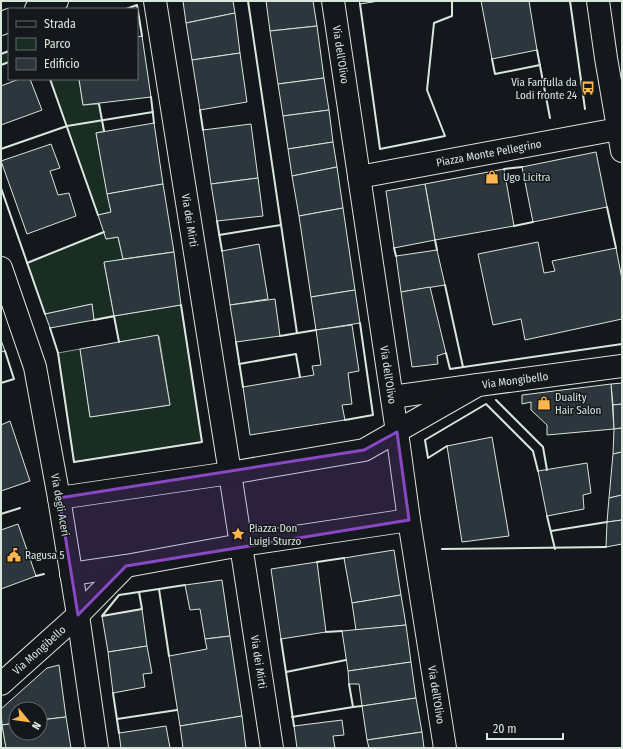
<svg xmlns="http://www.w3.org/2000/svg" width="623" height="749" viewBox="0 0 623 749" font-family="'Fira Sans Condensed',sans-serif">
<rect width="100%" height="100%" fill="#14181c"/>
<g fill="#1a2d24" stroke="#939e99">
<polygon points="9,51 9,62 1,65 1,54"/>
<polygon points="50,79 79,79 83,105 99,104 104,131 96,133 111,212 98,215"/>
<polygon points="104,232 106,239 118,237 123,259 104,263 114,316 181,305 202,442 74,462 58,353 80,349 90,417 170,405 159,336 119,342 114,317 94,320 92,304 45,314 27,263"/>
<polygon points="1,718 6,748 1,748"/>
</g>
<g fill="#2c363c" stroke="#d8e6dc">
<polygon points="183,1 233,1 235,13 186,23"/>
<polygon points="266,1 313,1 317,26 270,31"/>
<polygon points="359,1 379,1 360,4"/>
<polygon points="481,1 529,1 537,50 492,59"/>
<polygon points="235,13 240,53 192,60 186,23"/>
<polygon points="317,26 324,78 278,84 270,31"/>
<polygon points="142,36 151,97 83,105 79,79 137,79 137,37"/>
<polygon points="240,53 247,102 200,110 192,60"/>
<polygon points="324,78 329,110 283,116 278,84"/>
<polygon points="19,79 30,79 42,110 1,125 1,86"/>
<polygon points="329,110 333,142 288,149 283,116"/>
<polygon points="154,123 163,184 107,194 96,133"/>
<polygon points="251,124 258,178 211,184 203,130"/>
<polygon points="333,142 337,167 292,176 288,149"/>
<polygon points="51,144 60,168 50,171 58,195 69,193 76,216 27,234 1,161"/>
<polygon points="596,152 607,207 533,222 522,167"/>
<polygon points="337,167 343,208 299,216 292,176"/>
<polygon points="504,169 514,226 435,240 425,184"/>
<polygon points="258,178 263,216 217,221 211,184"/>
<polygon points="163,184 174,252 123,259 118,237 106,239 98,215 111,212 107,194"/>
<polygon points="425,184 435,240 394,248 386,191"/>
<polygon points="343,208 355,290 311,297 299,216"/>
<polygon points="538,242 544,273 555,271 552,261 616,248 622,279 622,319 525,340 521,319 493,325 478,254"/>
<polygon points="259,244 268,299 230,305 222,251"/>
<polygon points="437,250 445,285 401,292 396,256"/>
<polygon points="174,252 181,305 114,316 104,262"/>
<polygon points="430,287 446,353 437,356 438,364 412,367 401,292"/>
<polygon points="355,290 360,323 316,330 311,297"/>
<polygon points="275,299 280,336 236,342 230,305"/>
<polygon points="92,304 94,320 50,328 45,314"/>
<polygon points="352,325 359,371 348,373 352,404 342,405 345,420 250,435 243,387 314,375 312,366 321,365 316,330"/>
<polygon points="158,335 170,405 90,417 80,349"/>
<polygon points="1,340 5,351 1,352"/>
<polygon points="622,383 622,404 613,405 611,384"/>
<polygon points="611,384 614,429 547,435 547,425 531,410 531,402 522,404 522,395"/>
<polygon points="622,404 622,428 614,429 613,405"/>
<polygon points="10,421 30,481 1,491 1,425"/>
<polygon points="622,428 622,452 613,454 614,429"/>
<polygon points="492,437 509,536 462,542 447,446"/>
<polygon points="622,452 622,495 609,498 613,454"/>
<polygon points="587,463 591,493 583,495 584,509 547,516 538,471"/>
<polygon points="622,495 622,520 607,522 609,498"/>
<polygon points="622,520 622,544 606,547 607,522"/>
<polygon points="18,524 36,576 1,589 1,530"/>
<polygon points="394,550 401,595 352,603 344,558"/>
<polygon points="317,562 326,632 281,639 271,569"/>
<polygon points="222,580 230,636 205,639 200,609 190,610 185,585"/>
<polygon points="401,595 406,625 356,630 352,603"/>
<polygon points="142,609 147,646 108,652 102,616"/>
<polygon points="406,625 411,662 348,671 342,631"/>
<polygon points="230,636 242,716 180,726 169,656 207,649 205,639"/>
<polygon points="147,646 152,673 143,674 145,687 113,693 108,652"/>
<polygon points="411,662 416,698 362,706 359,684 349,684 348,671"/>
<polygon points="59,665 66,717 40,720 40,709 16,709 16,723 2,725 1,709 47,668"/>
<polygon points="416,698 422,732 367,740 362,706"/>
<polygon points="242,716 246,748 183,748 180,726"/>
<polygon points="66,717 71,748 6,748 2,725 16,723 16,733 40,733 40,720"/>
<polygon points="342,720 344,735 333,736 335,748 297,748 294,726"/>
<polygon points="166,726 170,748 121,748 119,733"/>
<polygon points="422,732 424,748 369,748 367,740"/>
</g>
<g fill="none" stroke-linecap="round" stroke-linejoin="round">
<g stroke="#d8e6dc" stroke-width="24">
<g id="minor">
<path id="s1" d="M155 1 230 473 272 748"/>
<path id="s2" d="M333 1 397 432"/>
<polyline points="36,9 57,1"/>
<polyline points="1,24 9,20"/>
<path id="s3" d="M359 177 618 129"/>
<polyline points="1,268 35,367 59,498"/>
<polyline points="392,397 478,385"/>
<path id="s4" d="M409 520 445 748"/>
<polyline points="78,615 97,748"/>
</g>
</g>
<g stroke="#d8e6dc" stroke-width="24">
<g id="tertiary">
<polyline points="71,574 126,566"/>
<path id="s5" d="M78 615 59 498 230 473 364 450 478 385 622 366"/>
<path id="s6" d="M1 684 78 615 126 566 241 545 409 520 397 432"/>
</g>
</g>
<g stroke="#d8e6dc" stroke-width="24">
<polyline id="secondary" points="598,1 606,58 622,151"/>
</g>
<use href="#minor" stroke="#14181c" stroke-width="22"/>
<use href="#tertiary" stroke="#14181c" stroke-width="22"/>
<use href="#secondary" stroke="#14181c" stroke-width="22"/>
<g stroke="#d8e6dc" stroke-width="2">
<polyline points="248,1 297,333"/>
<polyline points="570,1 585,109"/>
<polyline points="360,4 380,149 445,136 427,90 434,23 452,16 452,1"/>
<polyline points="126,9 137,5 142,36"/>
<polyline points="537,50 550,118"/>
<polyline points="1,54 9,51"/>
<polyline points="492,59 495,74 540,65"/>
<polyline points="1,65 9,62"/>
<polyline points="50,79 98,215"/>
<polyline points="151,97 154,123"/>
<polyline points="99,104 104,131"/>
<polyline points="200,110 203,130"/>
<polyline points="1,149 67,126 153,112"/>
<polyline points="504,169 522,167"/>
<polyline points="1,188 45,314"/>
<polyline points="607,207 616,248"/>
<polyline points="217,221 222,251"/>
<polyline points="514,226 533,222"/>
<polyline points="219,235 281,225"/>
<polyline points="435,240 437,250"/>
<polyline points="394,248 396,256"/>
<polyline points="27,263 104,232"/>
<polyline points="445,285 463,367"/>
<polyline points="94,320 114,316 119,342"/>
<polyline points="50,328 58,353 74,462 202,442 181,305"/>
<polyline points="280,336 316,330"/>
<polyline points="236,342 243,387"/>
<polyline points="446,353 450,369 622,344"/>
<polyline points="239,364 296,354 300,377"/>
<polyline points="1,383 14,379 5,351"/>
<polyline points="496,400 543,447 547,470"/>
<polyline points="345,420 373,415 360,323"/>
<polyline points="447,446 428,458 425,440 486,404 533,451 538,471"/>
<polyline points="1,514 20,508"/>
<polyline points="547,516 555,549"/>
<polyline points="551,531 607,522"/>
<polyline points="442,549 606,547"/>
<polyline points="317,562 344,558"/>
<polyline points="36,576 44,574"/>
<polyline points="159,589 169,656"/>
<polygon points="139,592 142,609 102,616 119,595"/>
<polyline points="139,592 185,585"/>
<polyline points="326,632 342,631"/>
<polyline points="281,639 294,726"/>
<polyline points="286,672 346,660"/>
<polyline points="349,684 353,707 362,706"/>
<polyline points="113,693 119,733"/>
<polyline points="292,717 353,707"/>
<polyline points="117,719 177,710"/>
</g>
</g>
<path fill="#8948c3" fill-opacity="0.2" stroke="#8948c3" stroke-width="3" stroke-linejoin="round" d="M397 432 409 520 126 566 78 615 59 498 364 450Z"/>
<defs>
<g id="bus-bare" transform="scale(1.08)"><path d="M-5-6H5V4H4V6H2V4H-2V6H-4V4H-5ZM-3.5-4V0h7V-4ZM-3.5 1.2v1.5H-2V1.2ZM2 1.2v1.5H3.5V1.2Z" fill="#ffb74d" stroke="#14181c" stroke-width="2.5" paint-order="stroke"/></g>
<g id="shop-bare" transform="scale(1.08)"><path d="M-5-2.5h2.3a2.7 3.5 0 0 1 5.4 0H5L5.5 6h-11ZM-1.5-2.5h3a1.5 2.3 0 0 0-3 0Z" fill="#ffb74d" stroke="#14181c" stroke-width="2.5" paint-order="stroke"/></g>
<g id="sight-bare" transform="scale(1.08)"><path d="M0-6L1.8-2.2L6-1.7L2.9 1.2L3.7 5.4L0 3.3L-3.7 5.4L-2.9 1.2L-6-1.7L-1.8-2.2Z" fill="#ffb74d" stroke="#14181c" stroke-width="2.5" paint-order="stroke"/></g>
<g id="civic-bare" transform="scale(1.08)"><path d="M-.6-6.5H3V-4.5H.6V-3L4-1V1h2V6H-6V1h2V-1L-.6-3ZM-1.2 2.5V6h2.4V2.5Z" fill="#ffb74d" stroke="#14181c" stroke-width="2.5" paint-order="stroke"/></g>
</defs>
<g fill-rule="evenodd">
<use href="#bus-bare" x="588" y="88"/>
<use href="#shop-bare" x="492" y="177"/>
<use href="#shop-bare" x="544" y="403"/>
<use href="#sight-bare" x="238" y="534"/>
<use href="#civic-bare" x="14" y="555"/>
</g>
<g text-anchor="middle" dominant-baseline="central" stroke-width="3" stroke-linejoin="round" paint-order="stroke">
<g font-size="11" fill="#d8e6dc" stroke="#14181c">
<text stroke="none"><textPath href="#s2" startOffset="54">Via dell'Olivo</textPath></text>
<text stroke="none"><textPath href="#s3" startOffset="132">Piazza Monte Pellegrino</textPath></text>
<text stroke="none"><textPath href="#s1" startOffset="222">Via dei Mirti</textPath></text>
<text stroke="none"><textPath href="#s2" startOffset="378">Via dell'Olivo</textPath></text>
<text stroke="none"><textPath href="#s5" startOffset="596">Via Mongibello</textPath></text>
<text transform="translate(60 505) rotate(80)">Via degli Aceri</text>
<text stroke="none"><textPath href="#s6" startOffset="51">Via Mongibello</textPath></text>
<text stroke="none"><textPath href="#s1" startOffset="669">Via dei Mirti</textPath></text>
<text stroke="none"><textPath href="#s4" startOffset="177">Via dell'Olivo</textPath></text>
</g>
<g font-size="11" fill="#d8e6dc" stroke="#14181c" text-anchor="start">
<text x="577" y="82" text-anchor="end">Via Fanfulla da<tspan x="577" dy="13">Lodi fronte 24</tspan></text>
<text x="503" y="177">Ugo Licitra</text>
<text x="555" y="397">Duality<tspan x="555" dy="13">Hair Salon</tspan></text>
<text x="249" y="528">Piazza Don<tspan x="249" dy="13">Luigi Sturzo</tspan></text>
<text x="25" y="555">Ragusa 5</text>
</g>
</g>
<rect width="623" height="749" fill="none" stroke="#d8e6dc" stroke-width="4"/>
<rect x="8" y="8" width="130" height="72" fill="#14181c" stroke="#626a69"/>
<rect x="16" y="21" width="20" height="6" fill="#14181c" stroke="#626a69"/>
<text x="44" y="28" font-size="12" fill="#d8e6dc">Strada</text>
<rect x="16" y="38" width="20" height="12" fill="#1a2d24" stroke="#626a69"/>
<text x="44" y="48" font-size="12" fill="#d8e6dc">Parco</text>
<rect x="16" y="58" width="20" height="12" fill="#2c363c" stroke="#626a69"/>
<text x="44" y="68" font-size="12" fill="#d8e6dc">Edificio</text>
<g transform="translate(28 721) rotate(119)"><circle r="19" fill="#14181c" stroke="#626a69"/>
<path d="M0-3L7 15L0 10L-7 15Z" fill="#ffb74d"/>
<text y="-6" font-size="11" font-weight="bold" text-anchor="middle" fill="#d8e6dc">N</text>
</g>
<path d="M487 733v6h76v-6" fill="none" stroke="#d8e6dc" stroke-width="2"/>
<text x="493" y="733" font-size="12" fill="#d8e6dc" stroke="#14181c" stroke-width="3" paint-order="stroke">20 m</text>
</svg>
